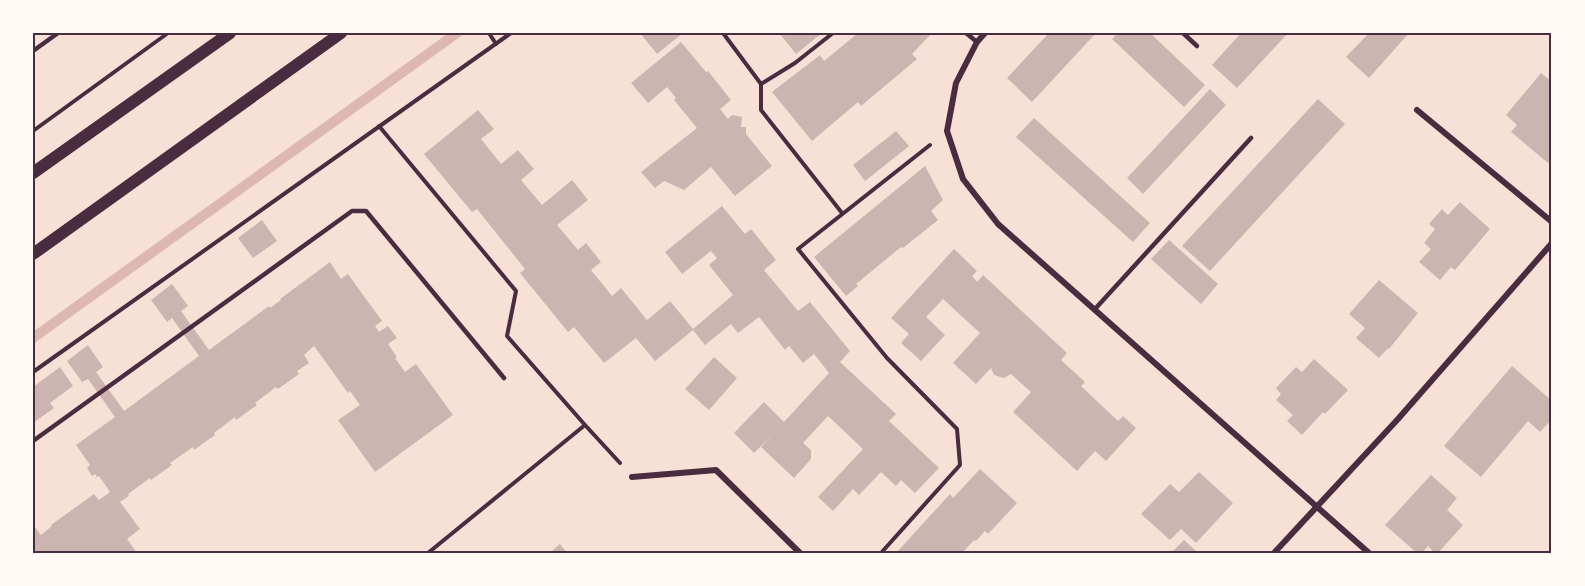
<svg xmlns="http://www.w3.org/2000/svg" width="1585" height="586" viewBox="0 0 1585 586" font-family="'Exo 2',sans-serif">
<rect width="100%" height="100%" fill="#f7e1d7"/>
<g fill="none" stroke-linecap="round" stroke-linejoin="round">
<polyline stroke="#dcb8b0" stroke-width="10" points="33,338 457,33"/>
</g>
<g fill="#ccb4b1">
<polygon points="640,33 683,33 657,54"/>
<polygon points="779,33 822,33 796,54"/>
<polygon points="858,33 932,33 912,54 917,59 861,106 858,102 812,141 772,92 820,55 824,61"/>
<polygon points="1049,33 1096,33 1032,102 1007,78"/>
<polygon points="1118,33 1150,33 1205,85 1184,107 1112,39"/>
<polygon points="1241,33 1288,33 1237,88 1212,65"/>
<polygon points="1369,33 1409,33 1369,78 1346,57"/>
<polygon points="681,42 706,72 708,71 731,100 720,109 728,119 732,115 742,117 741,127 746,127 746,134 772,166 735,196 711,167 684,190 664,181 655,188 641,172 697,128 674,100 676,98 667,87 648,103 631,83"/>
<polygon points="1541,73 1552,82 1552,157 1548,163 1511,132 1517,125 1506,115"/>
<polygon points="1210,89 1226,105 1143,194 1127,178"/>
<polygon points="1318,99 1345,124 1210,271 1182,246"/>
<polygon points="478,110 494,129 481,139 501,164 518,150 534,169 521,180 542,205 572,180 588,200 557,225 578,250 586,243 601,262 591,270 612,296 621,288 647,320 670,301 693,329 733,295 709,265 717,258 711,251 682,274 665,252 722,206 745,234 751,229 776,260 764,270 798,311 810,302 850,351 840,362 896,414 889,421 939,468 915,493 901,480 896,486 881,472 859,495 853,489 833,511 818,497 863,449 828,416 803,443 811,450 811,459 794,478 761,447 775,432 754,453 734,433 764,402 784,422 829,373 814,354 803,363 789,346 785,350 759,317 738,333 731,324 705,345 693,330 655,361 636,338 604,363 574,327 568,332 520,273 525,269 477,209 472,212 424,154"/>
<polygon points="1034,118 1150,223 1133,242 1016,137"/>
<polygon points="896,131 909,146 865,181 853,165"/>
<polygon points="925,166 943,200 931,211 938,220 903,248 901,247 856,284 858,286 846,296 814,257"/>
<polygon points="1460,202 1490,229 1455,270 1451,267 1440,280 1419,262 1431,249 1424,243 1435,229 1429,224 1442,209 1448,215"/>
<polygon points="262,220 277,241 253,258 238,238"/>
<polygon points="1169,240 1218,284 1201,304 1151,259"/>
<polygon points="954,249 977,271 972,276 977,282 983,275 1067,353 1061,360 1085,382 1081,386 1118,421 1123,416 1136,428 1106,461 1095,451 1077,471 1013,412 1031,392 1011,374 1004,378 994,375 991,368 976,384 953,363 980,333 943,299 926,317 945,335 921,361 901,343 909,334 891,318"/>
<polygon points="330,262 341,279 348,274 382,321 375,326 379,332 388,326 397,338 388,344 397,357 395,358 405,372 416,364 453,415 375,472 338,420 360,405 350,391 348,393 314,346 304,355 309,363 297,371 299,374 278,389 276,387 255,403 257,405 236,420 235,417 214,433 215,435 205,442 194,450 193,447 170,463 172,465 151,480 150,478 128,494 129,496 120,502 140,529 127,539 137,553 33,553 33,528 35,527 41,535 52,526 51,525 94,494 99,500 110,492 99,476 97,477 95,474 92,476 87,468 90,465 76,445 115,417 88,379 82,382 67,361 88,345 103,367 96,372 124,411 199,356 172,318 167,322 151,300 172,284 188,306 181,311 209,350 269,306 270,308 281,300 280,299"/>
<polygon points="1379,280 1418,313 1389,349 1388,348 1379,358 1356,338 1365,328 1349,314"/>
<polygon points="714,357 737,378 709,410 685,389"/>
<polygon points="1314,359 1348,390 1325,414 1323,412 1302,435 1287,421 1293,415 1276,400 1281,394 1276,388 1296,367 1302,372"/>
<polygon points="1512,366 1552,401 1552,419 1540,432 1528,421 1481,477 1444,446"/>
<polygon points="60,367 73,386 50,403 54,408 33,423 33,387"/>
<polygon points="980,469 1017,503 988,534 985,531 976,541 974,540 962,553 896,553 950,494 953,498"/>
<polygon points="1199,472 1233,503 1196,543 1181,529 1170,540 1141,514 1170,484 1179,492"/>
<polygon points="1431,475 1457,498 1447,510 1463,525 1438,553 1435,553 1428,546 1422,553 1417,553 1385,525"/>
<polygon points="1184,540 1198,553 1171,553"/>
<polygon points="560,544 567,553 550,553"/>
</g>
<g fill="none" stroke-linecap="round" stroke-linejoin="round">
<g stroke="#4a2c40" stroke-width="4">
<polyline points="489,33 496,44"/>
<polyline points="723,33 761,84 761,110 842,213"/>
<polyline points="761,84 795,63 833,33"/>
<polyline points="379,126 516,291 507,336 585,425"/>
<polyline points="33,131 168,33"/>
<polyline points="33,372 511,33"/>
<polyline points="428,553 585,425 620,463"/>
<polyline points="881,553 960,465 957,429 887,358 798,249 930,145"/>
</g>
<g stroke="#4a2c40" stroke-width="4.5">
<polyline points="966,33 977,42"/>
<polyline points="1183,33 1197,46"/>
<polyline points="33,51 58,33"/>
<polyline points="1095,309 1251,138"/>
<polyline points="33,441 352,211 366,211 504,378"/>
</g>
<g stroke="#4a2c40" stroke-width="6">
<polyline points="985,33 977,42 956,83 947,131 963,179 998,224 1369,553"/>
<polyline points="1417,110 1552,222"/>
<polyline points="632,477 716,470 800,553"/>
<polyline points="1274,553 1398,419 1552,243"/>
</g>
<g stroke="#4a2c40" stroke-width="12">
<polyline points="33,173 230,33"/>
<polyline points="33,254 341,33"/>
</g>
</g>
<rect width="1585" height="586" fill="none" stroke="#fffaf5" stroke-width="69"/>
<rect x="34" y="34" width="1516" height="518" fill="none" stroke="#4a2c40" stroke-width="2"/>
</svg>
